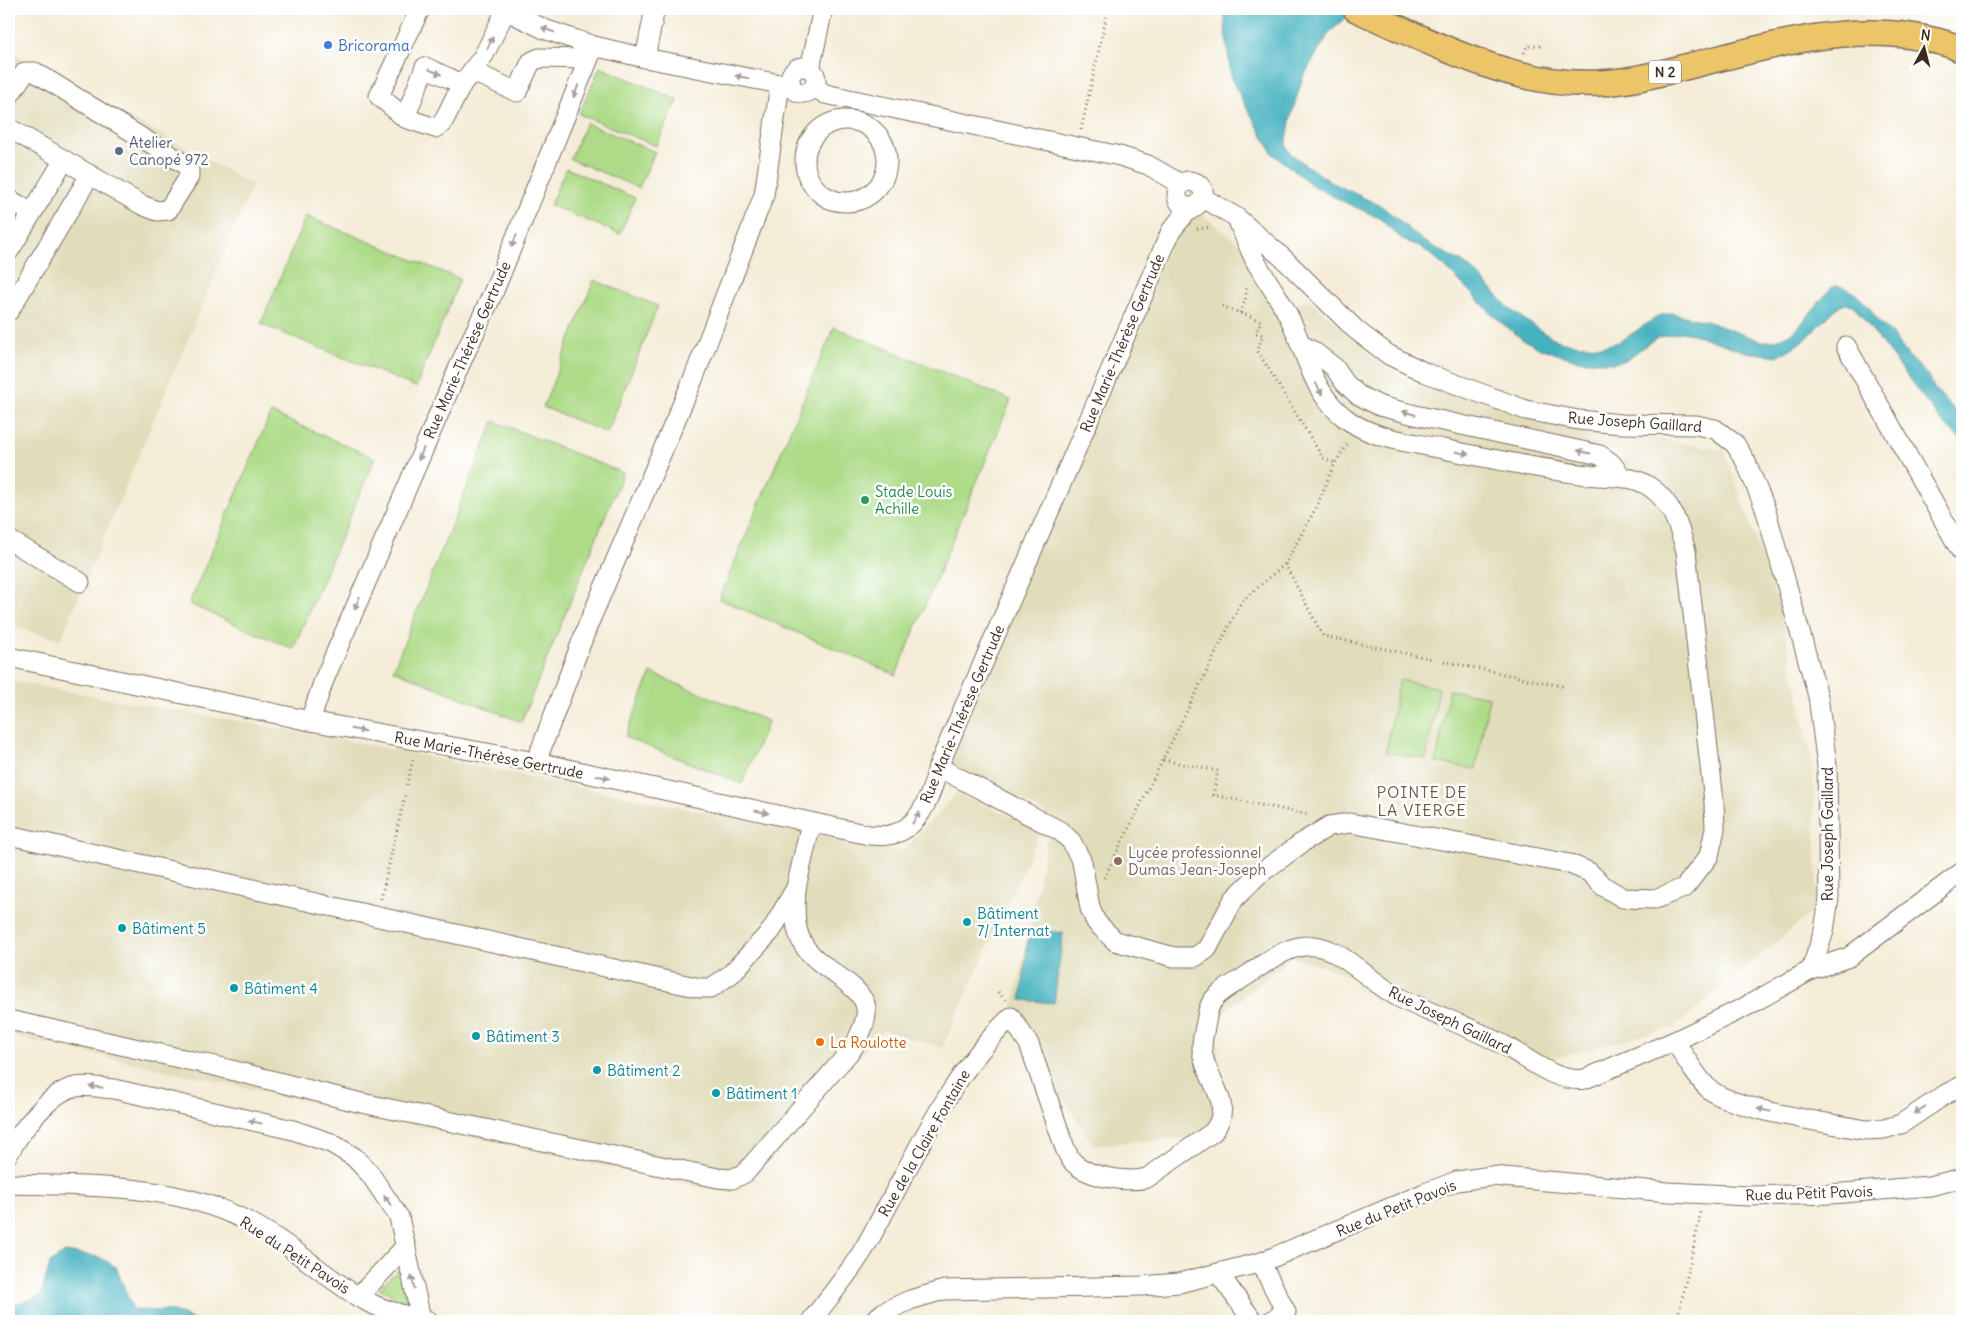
<svg xmlns="http://www.w3.org/2000/svg" width="1971" height="1330" viewBox="0 0 1971 1330" font-family="Delius,sans-serif">
<rect width="100%" height="100%" fill="#fff"/>
<filter id="ink" filterUnits="userSpaceOnUse"><feTurbulence type="fractalNoise" baseFrequency=".02" numOctaves="2"/><feDisplacementMap in="SourceGraphic" scale="10" xChannelSelector="R" yChannelSelector="G"/><feConvolveMatrix kernelMatrix="1 2 1 2 8 2 1 2 1" color-interpolation-filters="sRGB"/></filter>
<filter id="wash" filterUnits="userSpaceOnUse"><feTurbulence type="fractalNoise" baseFrequency=".0096" numOctaves="4" result="noise"/><feDisplacementMap in="SourceGraphic" scale="20" xChannelSelector="R" yChannelSelector="G"/><feGaussianBlur stdDeviation="1.12" result="paint"/><feColorMatrix in="noise" values="0 0 0 0 0 0 0 0 0 0 0 0 0 0 0 0 0 1.4 0 .05"/><feComposite in="paint" operator="in"/></filter>
<g filter="url(#wash)">
<rect width="100%" height="100%" fill="#f4ecd7"/>
<g fill="#e1dcba">
<polygon points="9,51 253,185 61,639 9,627"/>
<polygon points="1188,204 1244,247 1277,319 1288,314 1307,299 1413,385 1655,438 1724,450 1781,611 1813,769 1818,907 1675,1027 1547,1060 1389,988 1292,957 1217,1018 1220,1135 1093,1145 1011,1017 1052,816 942,760"/>
<polygon points="9,681 323,736 903,851 956,793 1041,830 942,1048 884,1030 730,1193 9,1036"/>
</g>
<g fill="#addb88" stroke="#748253">
<polygon points="600,67 678,100 656,146 579,114"/>
<polygon points="586,123 655,152 639,188 570,159"/>
<polygon points="566,168 635,198 620,234 550,205"/>
<polygon points="306,216 460,279 416,387 261,324"/>
<polygon points="594,280 658,306 607,433 543,407"/>
<polygon points="834,327 1011,400 896,675 719,599"/>
<polygon points="271,413 375,458 293,649 189,604"/>
<polygon points="494,421 623,473 521,722 393,670"/>
<polygon points="651,673 768,721 742,784 625,737"/>
<polygon points="1399,680 1439,688 1426,759 1386,752"/>
<polygon points="1449,690 1489,697 1476,769 1436,762"/>
<polygon points="398,1270 401,1272 408,1298 407,1301 403,1301 379,1288"/>
</g>
<g fill="#44b2c0" stroke="#406e6f">
<polygon points="1225,9 1354,9 1328,35 1303,77 1291,116 1286,146 1290,153 1306,165 1333,183 1383,207 1423,241 1464,263 1481,278 1510,309 1541,331 1557,340 1572,344 1603,346 1619,342 1659,316 1671,313 1706,321 1761,341 1772,341 1783,338 1797,329 1831,288 1837,286 1844,287 1855,293 1868,306 1879,322 1892,334 1907,354 1928,376 1934,388 1962,418 1962,441 1941,421 1853,305 1846,304 1838,307 1805,340 1779,356 1746,352 1693,334 1681,332 1656,338 1624,361 1613,363 1576,360 1539,348 1522,339 1498,320 1445,267 1420,246 1404,241 1379,218 1338,199 1312,185 1273,154 1231,79 1225,27"/>
<polygon points="1029,929 1063,933 1054,1003 1021,1000"/>
<polygon points="65,1252 99,1257 116,1267 133,1310 174,1311 196,1321 9,1321 9,1306 41,1296 50,1263"/>
</g>
</g>
<g filter="url(#ink)">
<g fill="none" stroke-linecap="round" stroke-linejoin="round">
<g stroke="#7c6e5f" stroke-width="21">
<g id="minor">
<polyline points="420,9 379,96 405,118 435,128 442,124 462,84 484,55 506,10"/>
<polyline points="503,9 544,29 594,46 645,58 780,84 790,82"/>
<polyline points="645,58 655,9"/>
<circle cx="803" cy="80" r="13"/>
<polyline points="810,69 823,9"/>
<polyline points="471,74 480,75 517,92 531,62 539,58 588,59"/>
<polyline points="814,86 825,94 1120,156 1148,165 1181,184"/>
<polyline points="9,96 25,72 35,72 186,165 189,171 189,177 168,210 157,211 142,205 9,128"/>
<polyline points="405,118 425,67 462,84"/>
<circle cx="846" cy="161" r="41"/>
<polyline points="9,199 32,213"/>
<polyline points="9,251 64,160"/>
<polyline points="9,311 90,175"/>
<polyline points="1300,344 1313,351 1334,367 1345,383 1358,395 1380,406 1415,415 1600,455 1611,463 1623,478"/>
<polyline points="1846,346 1962,553"/>
<polyline points="9,540 80,582"/>
<path d="M9 657 310 721 536 762 869 835C875 835 883 836 889 835 920 830 932 794 938 767L1171 231C1176 225 1180 219 1186 213 1191 209 1198 206 1201 201 1204 198 1204 194 1203 190 1201 186 1198 183 1194 182 1175 175 1168 210 1194 207"/>
<polyline points="310,721 324,680 462,360 493,293 594,46"/>
<polyline points="536,762 588,625 694,377 764,195 780,84"/>
<path d="M938 767 1060 831 1071 841 1082 862 1090 908 1096 922 1115 941 1174 957H1195L1207 949 1234 899 1258 875 1303 842 1329 826 1350 823 1570 864 1589 872 1603 886 1623 898 1655 899 1684 888 1709 856 1715 829 1714 802 1686 551C1679 527 1673 503 1650 487 1632 474 1609 478 1588 475 1540 469 1491 459 1443 449 1410 442 1371 439 1344 417 1310 391 1306 348 1287 313 1278 296 1267 281 1257 264 1250 251 1245 237 1239 223"/>
<polyline points="9,835 700,988 711,988 731,974 771,931 796,888 811,823"/>
<polyline points="1811,970 1849,957 1962,872"/>
<path d="M9 1020 219 1067 357 1102 718 1178 732 1179 745 1173 853 1048C858 1039 868 1019 866 1008 863 984 816 968 803 944 793 926 795 908 796 888"/>
<path d="M1675 1041C1685 1057 1695 1076 1709 1089 1733 1110 1830 1123 1865 1130L1884 1129 1901 1124 1946 1094 1962 1086"/>
<path d="M9 1153C20 1132 48 1095 71 1088 85 1084 100 1088 114 1089L293 1130 331 1143 354 1157 370 1174 399 1217 421 1319"/>
<path d="M9 1184C89 1186 174 1183 247 1221 287 1241 320 1273 357 1296 379 1310 404 1315 429 1321"/>
<polyline points="1262,1262 1264,1269 1286,1312 1271,1321"/>
<polyline points="1219,1274 1253,1321"/>
<polyline points="358,1297 406,1246"/>
<path d="M811 1321C829 1297 850 1273 865 1247 910 1169 944 1081 1011 1017L1029 1044 1066 1151C1068 1154 1069 1158 1072 1161 1086 1177 1127 1183 1147 1178L1213 1132C1235 1104 1209 1084 1203 1056 1200 1045 1204 1033 1206 1022 1207 1013 1210 1001 1218 995 1227 987 1239 981 1249 974 1275 956 1303 934 1335 953 1358 966 1377 986 1400 998 1435 1016 1473 1027 1507 1047 1531 1060 1556 1083 1585 1079L1675 1041 1745 1007 1811 970 1824 931 1829 898 1827 766 1818 696 1765 508 1746 462 1735 444 1715 429 1696 425 1622 424 1578 420 1526 410 1426 373 1389 355 1356 330 1283 258 1236 217 1203 198"/>
<polyline points="873,1321 884,1312 910,1300 944,1290 1141,1286 1179,1283 1262,1262 1425,1193 1457,1181 1492,1176 1668,1192 1749,1196 1831,1194 1930,1186 1962,1178"/>
</g>
</g>
<g stroke="#7c6e5f" stroke-width="28">
<path id="major" d="M1356 9C1431 42 1515 88 1599 83 1627 82 1654 75 1681 68 1756 50 1833 24 1911 36 1928 39 1947 42 1962 50"/>
</g>
<g stroke="#7c6e5f" stroke-width="3" stroke-dasharray="1 4" stroke-linecap="butt">
<polyline points="1524,53 1527,46 1541,46"/>
<polyline points="1081,130 1108,9"/>
<polyline points="1197,229 1212,227"/>
<polyline points="1222,306 1261,321 1256,333 1263,335 1257,350 1323,458 1335,463"/>
<polyline points="1240,313 1245,302 1247,285"/>
<polyline points="1285,564 1323,636 1566,687"/>
<polyline points="1163,760 1218,771 1213,795 1310,815"/>
<polyline points="407,785 413,758"/>
<polyline points="1104,878 1241,602 1285,564 1316,508 1335,463 1349,442"/>
<polyline points="381,899 405,795"/>
<polyline points="998,992 1006,1001"/>
<polyline points="1677,1321 1699,1222 1700,1211"/>
</g>
<use href="#minor" stroke="#fff" stroke-width="19"/>
<use href="#major" stroke="#edc569" stroke-width="25"/>
</g>
<defs><path id="oneway-solid" d="M-6-.8H1V-3.2L6.5 0L1 3.2V.8H-6Z" transform="scale(1.25)"/></defs>
<g fill="#a79f9a">
<use href="#oneway-solid" transform="translate(548 30) rotate(-159)"/>
<use href="#oneway-solid" transform="translate(490 43) rotate(-64)"/>
<use href="#oneway-solid" transform="translate(435 72) rotate(24)"/>
<use href="#oneway-solid" transform="translate(742 77) rotate(-169)"/>
<use href="#oneway-solid" transform="translate(576 91) rotate(112)"/>
<use href="#oneway-solid" transform="translate(514 241) rotate(113)"/>
<use href="#oneway-solid" transform="translate(1319 389) rotate(62)"/>
<use href="#oneway-solid" transform="translate(1409 413) rotate(-165)"/>
<use href="#oneway-solid" transform="translate(1584 452) rotate(-166)"/>
<use href="#oneway-solid" transform="translate(1462 453) rotate(11)"/>
<use href="#oneway-solid" transform="translate(421 454) rotate(113)"/>
<use href="#oneway-solid" transform="translate(357 603) rotate(113)"/>
<use href="#oneway-solid" transform="translate(358 730) rotate(10)"/>
<use href="#oneway-solid" transform="translate(603 777) rotate(12)"/>
<use href="#oneway-solid" transform="translate(762 812) rotate(12)"/>
<use href="#oneway-solid" transform="translate(916 818) rotate(-57)"/>
<use href="#oneway-solid" transform="translate(96 1087) rotate(-174)"/>
<use href="#oneway-solid" transform="translate(1764 1110) rotate(-167)"/>
<use href="#oneway-solid" transform="translate(1920 1110) rotate(146)"/>
<use href="#oneway-solid" transform="translate(255 1122) rotate(-167)"/>
<use href="#oneway-solid" transform="translate(388 1201) rotate(-123)"/>
<use href="#oneway-solid" transform="translate(413 1282) rotate(-101)"/>
</g>
</g>
<circle fill="#3f7fe0" stroke="#fff" stroke-width="2" cx="328" cy="45" r="5"/>
<circle fill="#5c6f8a" stroke="#fff" stroke-width="2" cx="119" cy="151" r="5"/>
<circle fill="#2e9e5b" stroke="#fff" stroke-width="2" cx="865" cy="500" r="5"/>
<circle fill="#8d6e63" stroke="#fff" stroke-width="2" cx="1118" cy="861" r="5"/>
<g fill="#0f9aa8" stroke="#fff" stroke-width="2">
<circle cx="967" cy="922" r="5"/>
<circle cx="122" cy="928" r="5"/>
<circle cx="234" cy="988" r="5"/>
<circle cx="476" cy="1036" r="5"/>
<circle cx="597" cy="1070" r="5"/>
<circle cx="716" cy="1093" r="5"/>
</g>
<circle fill="#e8710a" stroke="#fff" stroke-width="2" cx="820" cy="1042" r="5"/>
<g text-anchor="middle" dominant-baseline="central" stroke-width="5" stroke-linejoin="round" paint-order="stroke">
<rect fill="#fff" stroke="#766a62" stroke-width="1" x="1649" y="60.5" width="32" height="23" rx="4"/>
<g font-size="14" font-weight="bold" fill="#3b2a1e">
<text x="1665" y="72">N 2</text>
</g>
<g font-size="15" fill="#366cbe" stroke="#fff" text-anchor="start">
<text x="338" y="45">Bricorama</text>
</g>
<g font-size="15" fill="#4e5e75" stroke="#fff" text-anchor="start">
<text x="129" y="142">Atelier<tspan x="129" dy="17">Canopé 972</tspan></text>
</g>
<g font-size="15" fill="#3b2a1e" stroke="#fff">
<text transform="translate(1122 343) rotate(-67)">Rue Marie-Thérèse Gertrude</text>
<text transform="translate(467 350) rotate(-66)">Rue Marie-Thérèse Gertrude</text>
<text transform="translate(1635 422) rotate(4)">Rue Joseph Gaillard</text>
<text transform="translate(962 714) rotate(-67)">Rue Marie-Thérèse Gertrude</text>
<text transform="translate(489 755) rotate(11)">Rue Marie-Thérèse Gertrude</text>
<text transform="translate(1827 834) rotate(-90)">Rue Joseph Gaillard</text>
<text transform="translate(1450 1020) rotate(26)">Rue Joseph Gaillard</text>
<text transform="translate(924 1143) rotate(-60)">Rue de la Claire Fontaine</text>
<text transform="translate(1809 1193) rotate(-2)">Rue du Petit Pavois</text>
<text transform="translate(1396 1208) rotate(-22)">Rue du Petit Pavois</text>
<text transform="translate(295 1255) rotate(33)">Rue du Petit Pavois</text>
</g>
<g font-size="15" fill="#27864d" stroke="#fff" text-anchor="start">
<text x="875" y="491">Stade Louis<tspan x="875" dy="17">Achille</tspan></text>
</g>
<g font-size="15" fill="#785e54" stroke="#fff" text-anchor="start">
<text x="1128" y="852">Lycée professionnel<tspan x="1128" dy="17">Dumas Jean-Joseph</tspan></text>
</g>
<g font-size="15" fill="#0d838f" stroke="#fff" text-anchor="start">
<text x="977" y="913">Bâtiment<tspan x="977" dy="17">7/ Internat</tspan></text>
<text x="132" y="928">Bâtiment 5</text>
<text x="244" y="988">Bâtiment 4</text>
<text x="486" y="1036">Bâtiment 3</text>
<text x="607" y="1070">Bâtiment 2</text>
<text x="726" y="1093">Bâtiment 1</text>
</g>
<g font-size="15" fill="#c56008" stroke="#fff" text-anchor="start">
<text x="830" y="1042">La Roulotte</text>
</g>
<g font-size="16" letter-spacing="1" fill="#725841" stroke="#fff">
<text x="1422" y="792">POINTE DE<tspan x="1422" dy="18">LA VIERGE</tspan></text>
</g>
</g>
<rect width="1971" height="1330" fill="none" stroke="#fff" stroke-width="30"/>
<g transform="translate(1924 48) rotate(7)" stroke="#ffffff" stroke-width="4" paint-order="stroke">
<path d="M0-4L9 19L0 12L-9 19Z" fill="#3b2a1e"/>
<text y="-8" font-size="14" font-weight="bold" text-anchor="middle" fill="#3b2a1e">N</text>
</g>
</svg>
